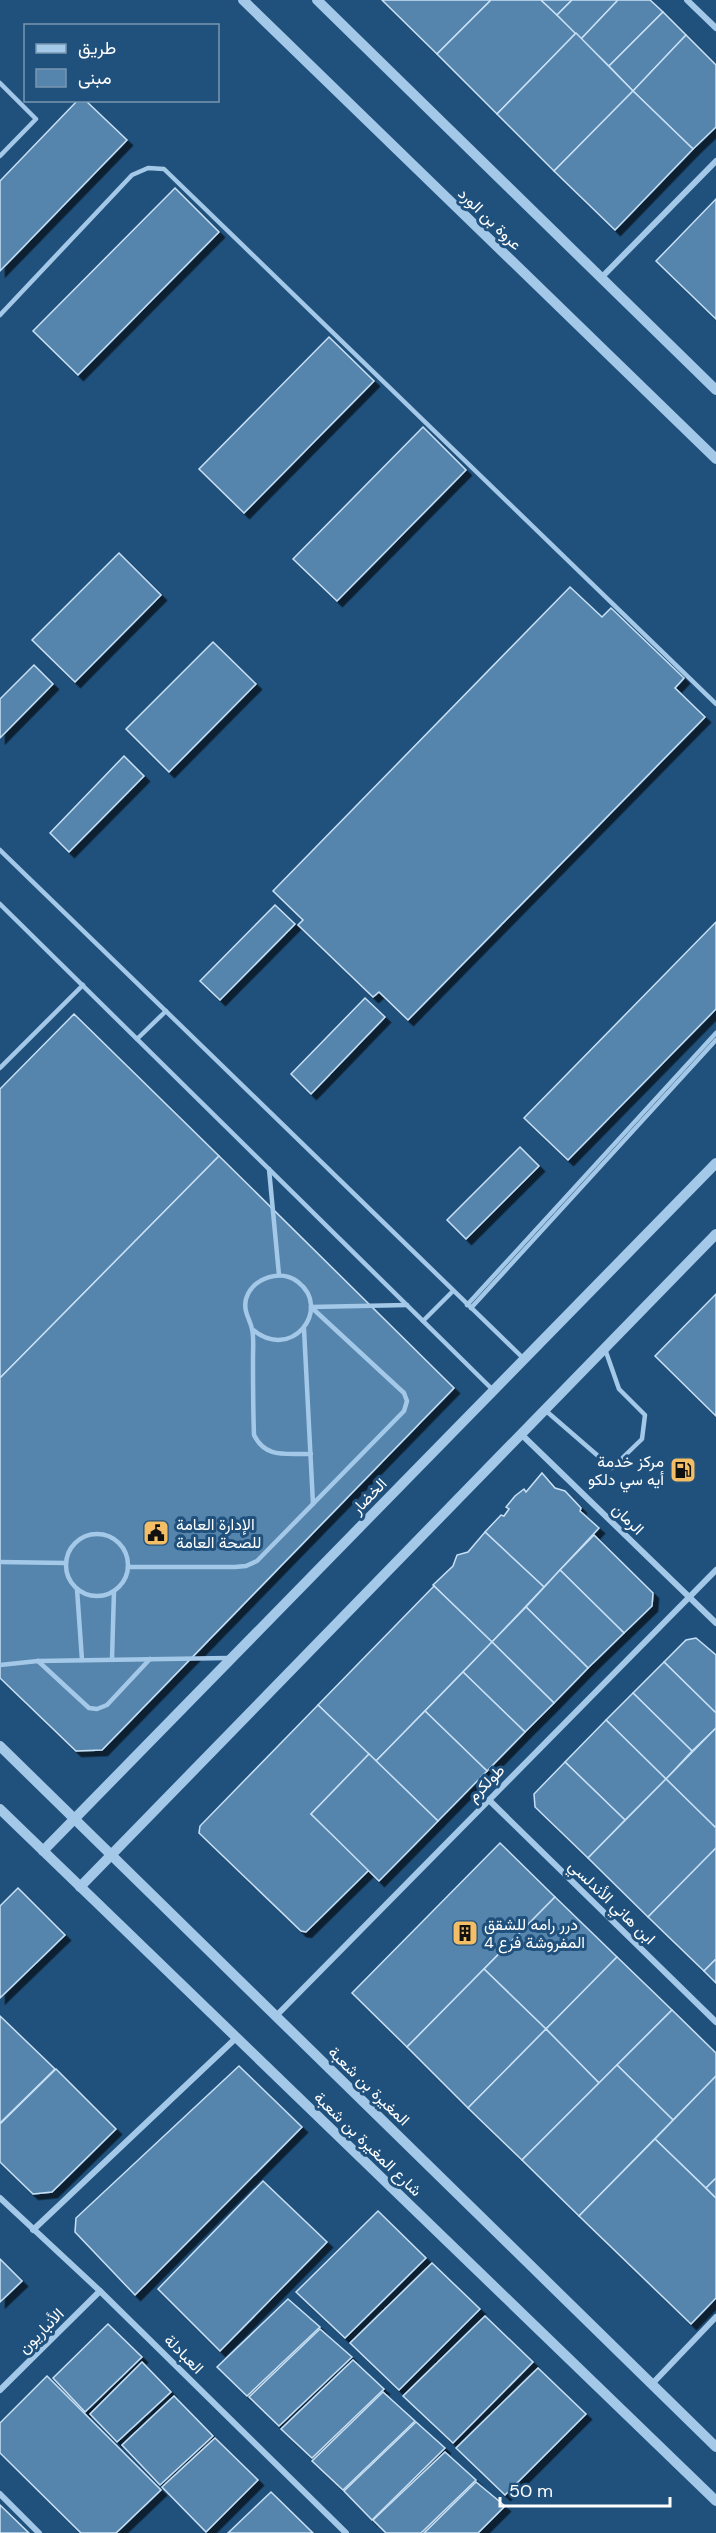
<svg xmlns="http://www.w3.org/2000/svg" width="716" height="2533" viewBox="0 0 716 2533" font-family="'DM Sans',Vazirmatn,sans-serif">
<defs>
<filter id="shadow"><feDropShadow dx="5.5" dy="5.5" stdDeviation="0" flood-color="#0009"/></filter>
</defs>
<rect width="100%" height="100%" fill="#20517d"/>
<g fill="#5584ac" stroke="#c7e0f5" stroke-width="1.5" filter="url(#shadow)">
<polygon points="382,0 491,0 437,54"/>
<polygon points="491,0 541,0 576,33 497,114 437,54"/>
<polygon points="541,0 572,0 557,15"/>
<polygon points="572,0 618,0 581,39 557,15"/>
<polygon points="618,0 650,0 663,12 609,66 581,39"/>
<polygon points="663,12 686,35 633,91 609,66"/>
<polygon points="576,33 633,91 554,171 497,114"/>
<polygon points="686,35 716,65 716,127 693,149 633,91"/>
<polygon points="633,91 693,149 615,230 554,171"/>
<polygon points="78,100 85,100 127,140 0,271 0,181"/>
<polygon points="175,188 219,232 78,375 33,331"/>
<polygon points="716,199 716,319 656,261"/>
<polygon points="329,337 374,381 244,513 199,469"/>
<polygon points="423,427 466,470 337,601 293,559"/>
<polygon points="119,553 161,595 75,682 32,640"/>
<polygon points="570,587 602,617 611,608 684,678 675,688 705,717 408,1020 379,992 373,997 298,925 303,920 273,891"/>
<polygon points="213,642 256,684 169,772 126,729"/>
<polygon points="34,665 53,684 0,738 0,699"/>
<polygon points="124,756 144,776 69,852 50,833"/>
<polygon points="275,905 295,924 220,1000 200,981"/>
<polygon points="716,922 716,1009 568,1160 524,1118"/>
<polygon points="365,998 385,1017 311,1094 291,1074"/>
<polygon points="74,1014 219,1156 0,1378 0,1089"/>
<polygon points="520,1147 539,1166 466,1239 447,1220"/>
<polygon points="219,1156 454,1388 102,1750 76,1751 0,1678 0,1378"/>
<polygon points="716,1294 716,1416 655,1356"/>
<polygon points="542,1473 555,1488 565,1491 581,1508 580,1511 599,1528 544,1587 485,1532 501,1515 504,1516 509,1509 506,1507 515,1496 524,1489 526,1492"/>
<polygon points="485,1532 544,1587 492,1642 433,1585 453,1566 457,1555 468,1552"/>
<polygon points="594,1535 653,1593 652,1606 624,1633 560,1570"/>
<polygon points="560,1570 624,1633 588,1668 526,1607"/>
<polygon points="434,1586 492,1642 376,1761 318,1705"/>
<polygon points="526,1607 588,1668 554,1703 492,1642"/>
<polygon points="696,1638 716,1655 716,1713 664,1662 686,1640"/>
<polygon points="492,1642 554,1703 525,1732 463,1672"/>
<polygon points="664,1662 716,1713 716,1728 692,1751 633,1693"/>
<polygon points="463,1672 525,1732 487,1771 425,1711"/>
<polygon points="633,1693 692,1751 666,1779 606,1720"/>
<polygon points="318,1705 369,1754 311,1814 369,1870 306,1932 301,1931 199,1833 200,1826"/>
<polygon points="425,1711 487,1771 438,1821 376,1761"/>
<polygon points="606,1720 666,1779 625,1820 565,1762"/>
<polygon points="716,1728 716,1828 666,1779"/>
<polygon points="369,1754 438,1821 379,1881 311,1814"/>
<polygon points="565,1762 625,1820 588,1858 535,1807 534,1794"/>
<polygon points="666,1779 716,1828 716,1848 648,1917 588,1858"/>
<polygon points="500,1843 555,1897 407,2047 352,1993"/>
<polygon points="716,1848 716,1959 704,1971 648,1917"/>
<polygon points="18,1888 65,1935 0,1998 0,1906"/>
<polygon points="555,1897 617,1957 546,2029 484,1969"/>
<polygon points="617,1957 672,2010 599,2083 546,2029"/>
<polygon points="716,1959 716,1983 704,1971"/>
<polygon points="484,1969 546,2029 468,2108 407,2047"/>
<polygon points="672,2010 716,2053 716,2076 673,2120 617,2065"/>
<polygon points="0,2016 55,2069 0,2123"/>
<polygon points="546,2029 599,2083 522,2160 468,2108"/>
<polygon points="617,2065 673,2120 579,2216 522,2160"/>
<polygon points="239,2066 302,2127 135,2295 75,2232 76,2218"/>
<polygon points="56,2069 116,2129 52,2192 33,2194 0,2162 0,2124"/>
<polygon points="716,2076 716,2178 706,2188 655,2139"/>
<polygon points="655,2139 716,2198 716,2298 691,2324 579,2216"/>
<polygon points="716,2178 716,2198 706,2188"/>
<polygon points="263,2181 327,2242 220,2351 158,2289"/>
<polygon points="378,2211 426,2258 345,2338 296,2292"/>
<polygon points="0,2259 22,2281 0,2302"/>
<polygon points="432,2263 480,2309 399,2390 350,2343"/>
<polygon points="288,2299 320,2327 247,2396 217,2367"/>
<polygon points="485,2316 533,2362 453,2443 403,2396"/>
<polygon points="108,2324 142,2357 85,2412 53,2378"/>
<polygon points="320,2329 352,2357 279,2426 249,2397"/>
<polygon points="353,2360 384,2389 312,2458 281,2429"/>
<polygon points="142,2362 171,2392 117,2442 90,2414"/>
<polygon points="538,2368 586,2414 505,2495 456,2448"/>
<polygon points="47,2376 161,2490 116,2533 81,2533 0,2453 0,2423"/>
<polygon points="383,2392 415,2421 343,2490 312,2461"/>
<polygon points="174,2396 213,2436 160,2485 122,2445"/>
<polygon points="416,2422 445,2448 372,2520 344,2491"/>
<polygon points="215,2438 258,2480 206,2532 162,2487"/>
<polygon points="445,2452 476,2480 421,2533 386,2533 373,2520"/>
<polygon points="476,2482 505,2506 478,2533 424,2533"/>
<polygon points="271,2492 313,2533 228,2533"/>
<polygon points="0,2505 29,2533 0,2533"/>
</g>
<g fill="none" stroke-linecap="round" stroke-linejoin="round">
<g stroke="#a4c8e7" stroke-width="4.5">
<polyline points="0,83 36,119 0,156"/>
<polyline points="0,315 132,175 148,168 164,169 716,704"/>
<polyline points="0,850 523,1358"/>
<polyline points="0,904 493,1390"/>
<polyline points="137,1039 166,1011"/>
<polyline points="0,1068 83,985"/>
<polyline points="269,1169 279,1275"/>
<polyline points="467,1305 716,1033"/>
<polyline points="311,1307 407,1305"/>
<polyline points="471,1308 716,1040"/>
<polyline points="423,1321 453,1291"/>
<path d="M252 1329C291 1363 333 1309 298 1282 281 1269 253 1277 246 1299 243 1312 250 1319 252 1329 254 1337 253 1349 253 1357 253 1383 253 1409 254 1435 266 1459 286 1453 311 1454"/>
<polyline points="304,1329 313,1504"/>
<polyline points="545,1410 612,1468 642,1439 645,1415 619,1389 605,1349"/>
<circle cx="97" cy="1565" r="31"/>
<polyline points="0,1562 66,1563"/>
<polyline points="128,1567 235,1567 246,1566 257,1561 404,1411 407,1401 404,1393 311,1307"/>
<polyline points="77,1589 82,1660"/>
<polyline points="112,1659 114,1591"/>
<polyline points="38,1661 89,1708 97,1709 107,1705 150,1659"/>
<polyline points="0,1665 38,1661 228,1658"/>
</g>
<g stroke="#a4c8e7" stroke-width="6">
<polyline points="687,0 716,28"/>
<polyline points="601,278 716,161"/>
<polyline points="521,1434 716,1623"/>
<polyline points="489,1800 716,2022"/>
<polyline points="276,2016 716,1570"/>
<polyline points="0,2198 100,2291 346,2533"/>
<polyline points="33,2230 236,2038"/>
<polyline points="652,2384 716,2317"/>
<polyline points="0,2390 100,2291"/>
<polyline points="0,2494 39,2533"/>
</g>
<g stroke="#a4c8e7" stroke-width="10">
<polyline points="243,0 716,459"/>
<polyline points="317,0 716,390"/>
<polyline points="0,1746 716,2447"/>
<polyline points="0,1809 716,2501"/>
<polyline points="43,1851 716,1163"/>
<polyline points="80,1887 716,1234"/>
</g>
</g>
<defs>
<g id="fuel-square" transform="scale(1.35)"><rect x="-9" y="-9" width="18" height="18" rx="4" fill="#f3be65" stroke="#20517d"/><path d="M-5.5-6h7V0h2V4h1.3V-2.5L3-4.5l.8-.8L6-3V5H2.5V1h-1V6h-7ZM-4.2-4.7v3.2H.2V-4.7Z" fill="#111"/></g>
<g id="civic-square" transform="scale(1.35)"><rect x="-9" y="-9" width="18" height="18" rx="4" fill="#f3be65" stroke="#20517d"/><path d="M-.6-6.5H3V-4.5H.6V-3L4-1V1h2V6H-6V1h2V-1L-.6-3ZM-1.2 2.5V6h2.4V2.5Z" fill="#111"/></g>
<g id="building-square" transform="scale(1.35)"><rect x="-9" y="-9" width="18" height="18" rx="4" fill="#f3be65" stroke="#20517d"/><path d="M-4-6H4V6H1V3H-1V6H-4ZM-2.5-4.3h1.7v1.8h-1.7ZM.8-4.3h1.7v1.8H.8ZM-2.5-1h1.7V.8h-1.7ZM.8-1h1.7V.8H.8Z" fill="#111"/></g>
</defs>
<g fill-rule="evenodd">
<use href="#fuel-square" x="683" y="1470"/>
<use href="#civic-square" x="156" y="1533"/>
<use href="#building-square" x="465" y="1933"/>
</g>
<g text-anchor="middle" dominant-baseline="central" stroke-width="6" stroke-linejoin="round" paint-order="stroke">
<g font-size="16" fill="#fff" stroke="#20517d">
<text transform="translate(490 219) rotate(44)">عروة بن الورد</text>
<text transform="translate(369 1496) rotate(-46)">الخضار</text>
<text transform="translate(628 1519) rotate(44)">الرمان</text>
<text transform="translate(486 1783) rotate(-45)">طولكرم</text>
<text transform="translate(612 1902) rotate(44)">ابن هاني الأندلسي</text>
<text transform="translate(369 2086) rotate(44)">المغيرة بن شعبة</text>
<text transform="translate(368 2144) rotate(44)">شارع المغيرة بن شعبة</text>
<text transform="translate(41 2331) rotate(-45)">الأنباريون</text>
<text transform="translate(184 2354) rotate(45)">العبادلة</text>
</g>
<g font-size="16" fill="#fff" stroke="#20517d" text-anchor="start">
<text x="664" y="1461" text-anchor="end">مركز خدمة<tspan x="664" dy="18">أيه سي دلكو</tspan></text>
<text x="176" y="1524">الإدارة العامة<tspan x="176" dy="18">للصحة العامة</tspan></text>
<text x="484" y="1924">درر رامه للشقق<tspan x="484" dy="18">المفروشة فرع 4</tspan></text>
</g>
</g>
<rect x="24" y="24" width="195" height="78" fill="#20517d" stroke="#7997b1" stroke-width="1.5"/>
<rect x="36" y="44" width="30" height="9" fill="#a4c8e7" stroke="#7997b1" stroke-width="1.5"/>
<text x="78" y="54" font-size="18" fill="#ffffff">طريق</text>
<rect x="36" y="69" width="30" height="18" fill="#5584ac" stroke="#7997b1" stroke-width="1.5"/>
<text x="78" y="84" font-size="18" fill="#ffffff">مبنى</text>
<path d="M500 2497v9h170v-9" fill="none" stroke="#ffffff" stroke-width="3"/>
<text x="509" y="2497" font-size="18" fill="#ffffff" stroke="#20517d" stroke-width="4.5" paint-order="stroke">50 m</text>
</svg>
